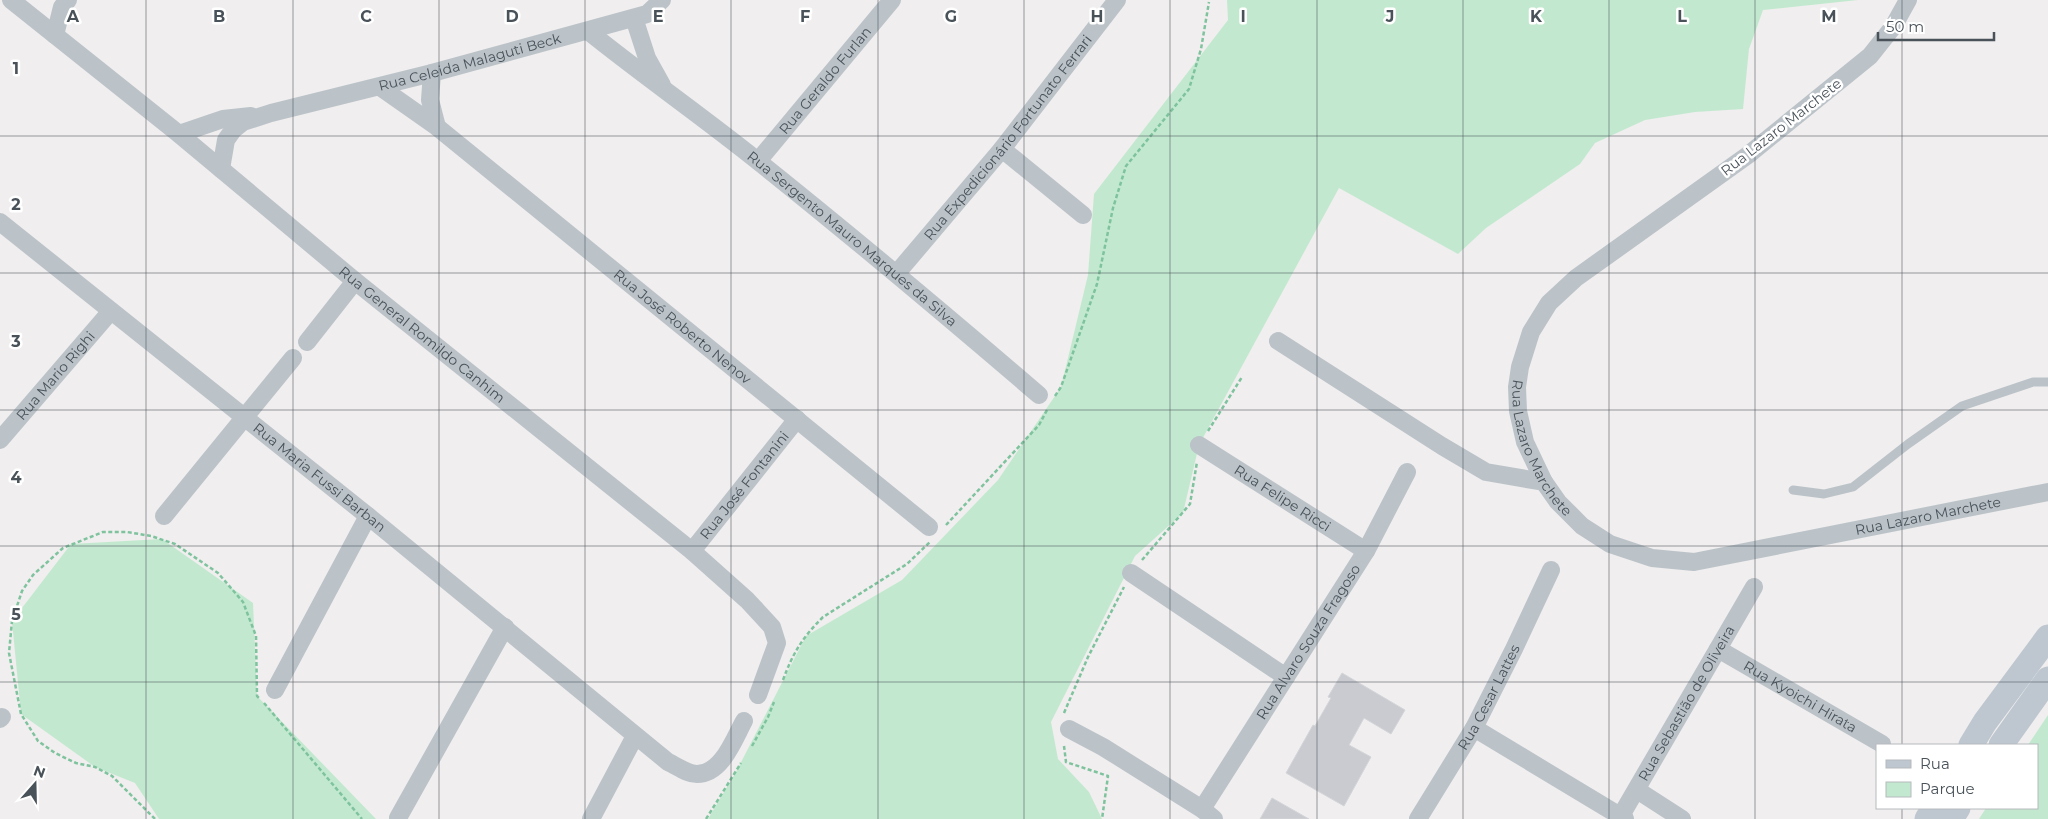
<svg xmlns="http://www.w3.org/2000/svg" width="2048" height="819" viewBox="0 0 2048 819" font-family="Montserrat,sans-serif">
<rect width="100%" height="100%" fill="#f0eeee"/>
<g fill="#c2e9cf">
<polygon points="1227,0 1858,0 1763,10 1749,49 1743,109 1695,112 1645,120 1595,143 1580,164 1486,228 1458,254 1339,188 1199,445 1183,513 1135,556 1051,722 1058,759 1089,792 1102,819 708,819 736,772 806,636 902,580 998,480 1061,387 1088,275 1094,194 1228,20"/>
<polygon points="162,539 253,603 257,696 376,819 159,819 135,783 95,767 21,714 12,621 71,544"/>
<polygon points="2048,715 2048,819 1979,819 1986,808 2037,808 2037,745 2028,745"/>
</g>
<g fill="#c9cbd0" stroke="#d3d5d9">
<polygon points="1342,673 1405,710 1391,734 1364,718 1349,745 1371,757 1344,806 1286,773 1313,725 1315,726 1331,698 1328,697"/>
<polygon points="1272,798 1309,819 1260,819"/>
</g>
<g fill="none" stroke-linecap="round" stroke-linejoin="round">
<g stroke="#7ec39e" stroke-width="2.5" stroke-dasharray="4 2.5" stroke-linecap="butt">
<polyline points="1055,396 1061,387 1097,284 1113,208 1126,166 1189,89 1201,49 1209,2"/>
<polyline points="1208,431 1242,377"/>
<polyline points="946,525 1039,425 1047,410"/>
<polyline points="1142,560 1190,504 1197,462"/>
<path d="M783 680C793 653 802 638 823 617L907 564 930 542"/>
<polyline points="264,703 362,819"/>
<polyline points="1064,713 1088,657 1124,587"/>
<polyline points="752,746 768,717 774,702"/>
<polyline points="1064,746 1066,762 1108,776 1102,819"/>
<polyline points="155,819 112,776 95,767 76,763 55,753 38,741 21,714 9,653 12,621 22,591 33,575 63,548 103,532 127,532 151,536 175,544 218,573 243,602 256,636 257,696 260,699"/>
<polyline points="706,819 741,763"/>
</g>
<polyline stroke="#bbc3c9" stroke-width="9" points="1793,490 1824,494 1853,487 1908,444 1962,406 2033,382 2048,382"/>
<g stroke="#bbc3c9" stroke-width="18">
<path id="s1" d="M11 0 179 134 355 281 692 551 747 600 772 627 777 643 758 695"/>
<path id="s2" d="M1908 0 1893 27 1870 56 1748 155 1576 278 1549 303 1531 332 1520 367 1517 387 1518 411 1525 442 1544 482 1558 502 1582 526 1610 544 1652 558 1694 562 2048 492"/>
<polyline points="634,18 647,58 662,85"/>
<path id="s3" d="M588 31C644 76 703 117 759 162 854 238 947 316 1039 395"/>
<polyline points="55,35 62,7 68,0"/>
<polyline points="432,73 430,100 437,127"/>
<path id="s4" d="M380 87 437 127 929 527"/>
<polyline points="179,134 223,119 251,116"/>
<polyline points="1002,149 1083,215"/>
<path id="s5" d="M758 161 892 0"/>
<path id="s6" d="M221 169 226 140 233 130 243 122 271 113 432 73 647 14 662 0"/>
<path id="s7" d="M0 222 368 516 668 762C677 766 687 774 697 774 722 774 734 739 744 721"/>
<path id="s8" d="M897 273 1002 149 1117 0"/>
<polyline points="1278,341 1442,446 1486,472 1544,482"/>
<polyline points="307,342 355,281"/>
<path id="s9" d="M0 440 111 311"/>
<path id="s10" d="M1199 445 1366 551"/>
<polyline points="164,516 293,358"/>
<path id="s11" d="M692 551 797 419"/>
<polyline points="1131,573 1286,677"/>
<path id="s12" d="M1718 649 1882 744"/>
<polyline points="275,690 368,516"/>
<polyline points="0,719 2,717"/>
<polyline points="1474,728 1625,819"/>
<polyline points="1069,729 1103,747 1202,809 1214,819"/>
<polyline points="1637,790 1682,819"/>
<path id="s13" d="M1202 809 1366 551 1407 472"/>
<polyline points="398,818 505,627"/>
<polyline points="591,819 635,736"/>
<path id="s14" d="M1418 819 1474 728 1514 649 1551 570"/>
<path id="s15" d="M1619 819 1754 587"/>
</g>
<g stroke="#bec7d0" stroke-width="25">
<polyline points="1971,745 1985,722 2048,637"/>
<polyline points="2001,745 2048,679"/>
<polyline points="1927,819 1934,808"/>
<polyline points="1951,819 1958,808"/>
</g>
</g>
<path fill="none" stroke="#495259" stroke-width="1" stroke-opacity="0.55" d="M146 0V819M293 0V819M439 0V819M585 0V819M731 0V819M878 0V819M1024 0V819M1170 0V819M1317 0V819M1463 0V819M1609 0V819M1755 0V819M1902 0V745M0 136H2048M0 273H2048M0 410H2048M0 546H2048M0 682H2048M1902 808V819"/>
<g text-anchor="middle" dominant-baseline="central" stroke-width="5" stroke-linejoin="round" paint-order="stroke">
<g font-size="14" fill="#495259" stroke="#fff">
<text stroke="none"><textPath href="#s6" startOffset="289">Rua Celeida Malaguti Beck</textPath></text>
<text stroke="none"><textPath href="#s5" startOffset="105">Rua Geraldo Furlan</textPath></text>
<text transform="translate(1781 127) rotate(-38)">Rua Lazaro Marchete</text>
<text stroke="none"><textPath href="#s8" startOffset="175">Rua Expedicionário Fortunato Ferrari</textPath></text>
<text stroke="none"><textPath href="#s3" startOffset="336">Rua Sergento Mauro Marques da Silva</textPath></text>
<text stroke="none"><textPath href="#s4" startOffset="386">Rua José Roberto Nenov</textPath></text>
<text stroke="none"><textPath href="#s1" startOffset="530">Rua General Romildo Canhim</textPath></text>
<text stroke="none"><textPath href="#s9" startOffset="85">Rua Mario Righi</textPath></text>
<text stroke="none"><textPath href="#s2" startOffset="631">Rua Lazaro Marchete</textPath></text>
<text stroke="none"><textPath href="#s7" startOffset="409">Rua Maria Fussi Barban</textPath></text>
<text stroke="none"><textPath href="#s11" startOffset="84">Rua José Fontanini</textPath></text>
<text stroke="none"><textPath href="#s10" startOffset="99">Rua Felipe Ricci</textPath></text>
<text stroke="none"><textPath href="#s2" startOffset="1081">Rua Lazaro Marchete</textPath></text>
<text stroke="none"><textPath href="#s13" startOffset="198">Rua Alvaro Souza Fragoso</textPath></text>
<text stroke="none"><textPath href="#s14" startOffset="141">Rua Cesar Lattes</textPath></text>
<text stroke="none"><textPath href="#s12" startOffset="95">Rua Kyoichi Hirata</textPath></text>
<text stroke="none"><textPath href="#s15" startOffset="134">Rua Sebastião de Oliveira</textPath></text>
</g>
</g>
<g font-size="16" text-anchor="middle" font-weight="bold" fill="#495259" stroke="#fff" stroke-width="5" stroke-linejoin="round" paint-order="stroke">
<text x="73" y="22">A</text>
<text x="219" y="22">B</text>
<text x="366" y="22">C</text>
<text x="512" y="22">D</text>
<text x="658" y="22">E</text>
<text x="805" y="22">F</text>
<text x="951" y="22">G</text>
<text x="1097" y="22">H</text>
<text x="1243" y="22">I</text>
<text x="1390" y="22">J</text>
<text x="1536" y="22">K</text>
<text x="1682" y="22">L</text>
<text x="1829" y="22">M</text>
<text x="16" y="74">1</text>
<text x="16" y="210">2</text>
<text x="16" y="347">3</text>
<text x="16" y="483">4</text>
<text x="16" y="620">5</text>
</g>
<rect x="1876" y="744" width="162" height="65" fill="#ffffff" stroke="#b6babd"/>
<rect x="1886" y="760" width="25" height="8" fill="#bec7d0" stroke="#b6babd"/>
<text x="1920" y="769" font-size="15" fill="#495259">Rua</text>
<rect x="1886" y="782" width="25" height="15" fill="#c2e9cf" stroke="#b6babd"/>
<text x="1920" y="794" font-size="15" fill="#495259">Parque</text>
<g transform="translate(35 784) rotate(20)" stroke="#ffffff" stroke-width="4" paint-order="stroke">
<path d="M0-4L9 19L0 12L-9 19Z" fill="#495259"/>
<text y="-8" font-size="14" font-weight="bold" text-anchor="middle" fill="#495259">N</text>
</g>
<path d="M1878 32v8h116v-8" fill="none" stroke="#495259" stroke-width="2.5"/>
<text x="1886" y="32" font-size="15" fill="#495259" stroke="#ffffff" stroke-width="4" paint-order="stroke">50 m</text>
</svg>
